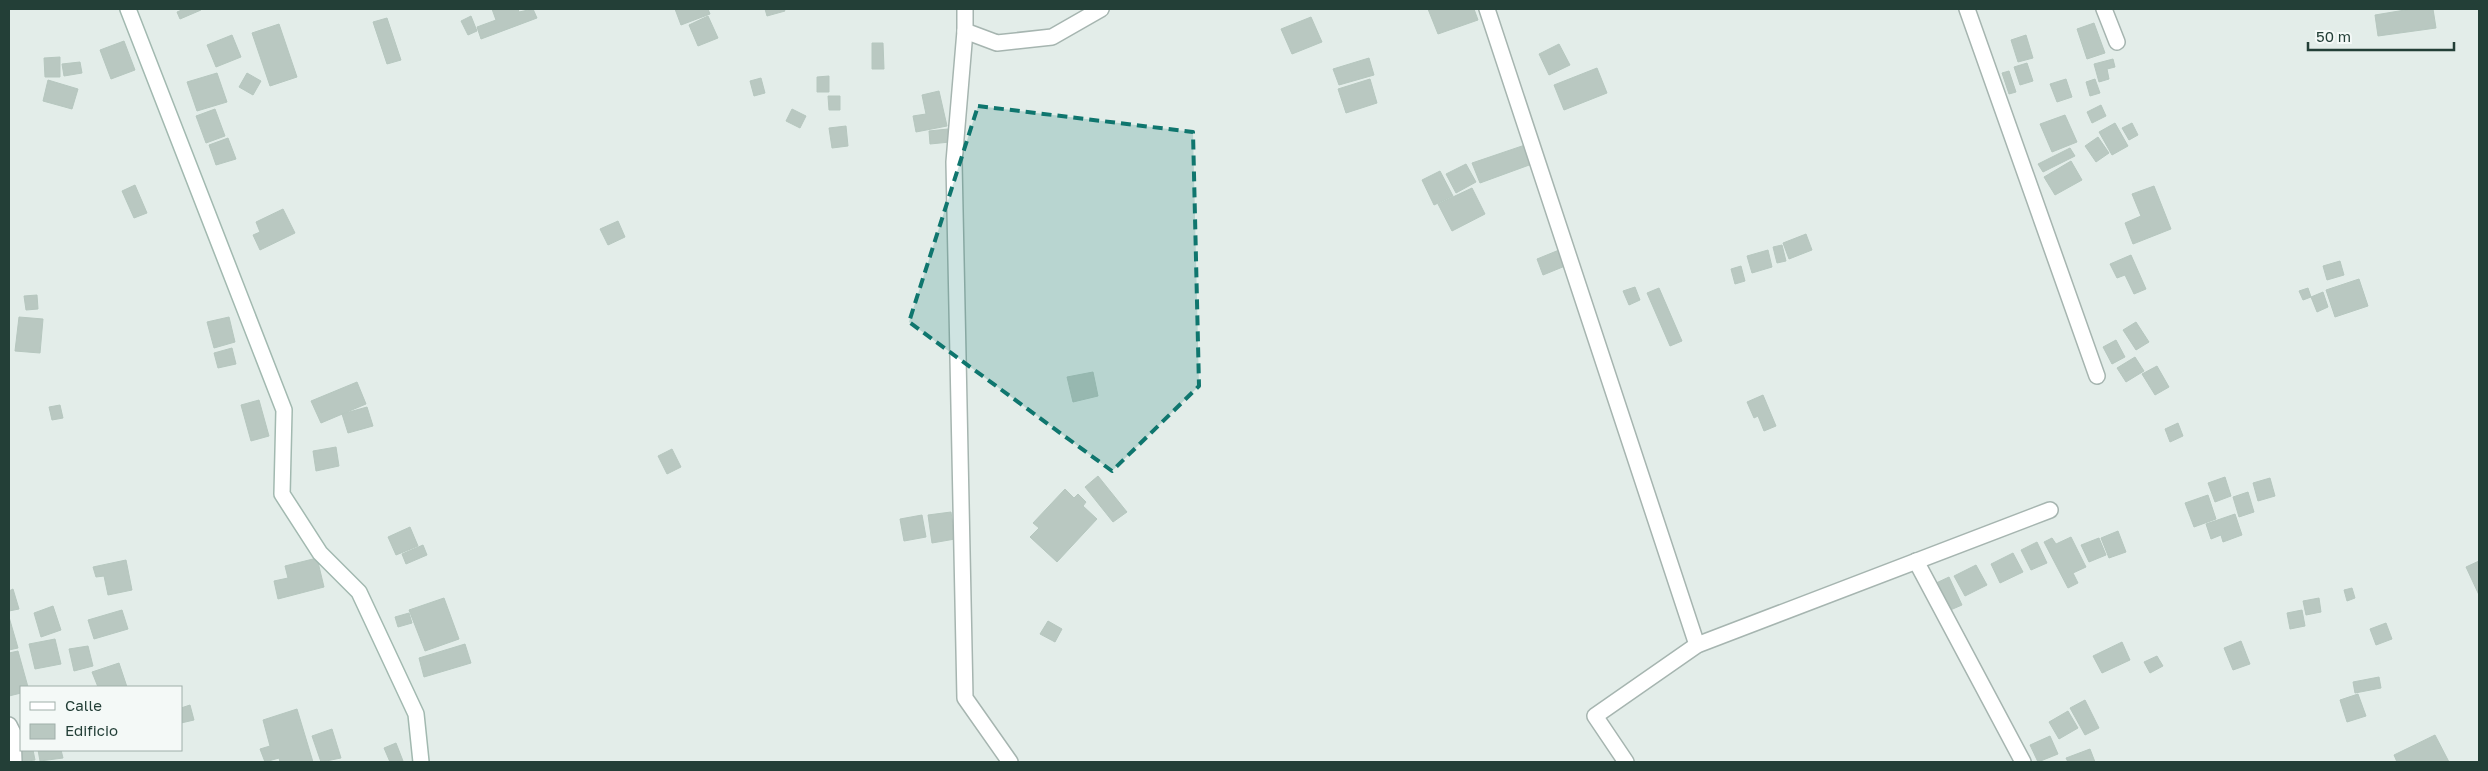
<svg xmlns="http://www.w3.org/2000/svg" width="2488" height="771" viewBox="0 0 2488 771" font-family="'Golos Text',sans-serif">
<rect width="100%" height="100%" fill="#e3ede9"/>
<g fill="#b9c8c1" stroke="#b6c7bf">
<polygon points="184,9 200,9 201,10 180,19 177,12"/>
<polygon points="492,9 518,9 519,12 533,9 537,18 481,39 477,27 496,20"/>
<polygon points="675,9 708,9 710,14 681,25"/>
<polygon points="765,9 784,9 785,11 767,16"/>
<polygon points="1428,9 1474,9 1478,20 1438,34"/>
<polygon points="2411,9 2433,9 2436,28 2378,36 2375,15"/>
<polygon points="471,16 477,31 468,35 461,21"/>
<polygon points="708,16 718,38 698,46 689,25"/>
<polygon points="1311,17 1322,42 1292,54 1281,29"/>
<polygon points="387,18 401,60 387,64 373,22"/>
<polygon points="2094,23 2105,53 2087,59 2077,29"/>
<polygon points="279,24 297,77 270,86 252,33"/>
<polygon points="232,35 241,57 216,67 207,45"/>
<polygon points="2026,35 2033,58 2018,62 2011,40"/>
<polygon points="124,41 135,70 111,79 100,50"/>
<polygon points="872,43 883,43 884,69 872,69"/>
<polygon points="1559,44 1570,65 1549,75 1539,54"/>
<polygon points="60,57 60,77 45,77 44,58"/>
<polygon points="1369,58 1374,75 1339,85 1333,69"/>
<polygon points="2113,59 2115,67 2107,69 2109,79 2099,82 2094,64"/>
<polygon points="80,62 82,73 64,76 62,64"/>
<polygon points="2027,63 2033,81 2020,85 2014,67"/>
<polygon points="1597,68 1607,93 1564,110 1554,85"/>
<polygon points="2009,71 2016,92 2009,94 2002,73"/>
<polygon points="217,73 227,102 197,111 187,82"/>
<polygon points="247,73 261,81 253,95 239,87"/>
<polygon points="829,76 829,92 817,92 817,77"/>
<polygon points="761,78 765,93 754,96 750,81"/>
<polygon points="1370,79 1377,103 1346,113 1338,89"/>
<polygon points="2066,79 2072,97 2057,102 2050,84"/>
<polygon points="2095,79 2100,93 2090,96 2086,82"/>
<polygon points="48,80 78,89 72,109 43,101"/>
<polygon points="939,91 947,126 916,132 913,116 926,114 922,95"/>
<polygon points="828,96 840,96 840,110 829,110"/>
<polygon points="2101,105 2106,116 2092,123 2087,112"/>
<polygon points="215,109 225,136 206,143 196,116"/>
<polygon points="792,109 806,116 800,128 786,121"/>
<polygon points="2065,115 2077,142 2052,152 2040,124"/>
<polygon points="2115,123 2128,146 2112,155 2099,132"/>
<polygon points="2132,123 2138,135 2129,140 2122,128"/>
<polygon points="846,126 848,146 832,148 829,128"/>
<polygon points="948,129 950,142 930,144 929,131"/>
<polygon points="2098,137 2109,153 2096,162 2085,146"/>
<polygon points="228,138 236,159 216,165 209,145"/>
<polygon points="1525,145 1532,164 1480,183 1472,163"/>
<polygon points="2070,148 2075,156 2043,172 2038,164"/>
<polygon points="2071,161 2082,180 2055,195 2044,177"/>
<polygon points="1466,164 1476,182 1456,193 1446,174"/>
<polygon points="1440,171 1453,196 1434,205 1422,180"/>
<polygon points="135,185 147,213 134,218 122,191"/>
<polygon points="2154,186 2171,229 2133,244 2125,223 2141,216 2132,194"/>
<polygon points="1472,188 1485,214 1452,231 1438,204"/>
<polygon points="283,209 295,233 260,250 253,235 260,232 256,222"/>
<polygon points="618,221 625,237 608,245 600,229"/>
<polygon points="1806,234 1812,250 1789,259 1783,243"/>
<polygon points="1782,245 1786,261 1777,263 1773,247"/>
<polygon points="1564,248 1570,264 1543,275 1537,259"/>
<polygon points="1768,250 1772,267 1752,273 1747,256"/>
<polygon points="2131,255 2146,289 2134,294 2125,275 2117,278 2110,264"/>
<polygon points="2340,261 2344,275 2327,280 2323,266"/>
<polygon points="1741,266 1745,281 1735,284 1731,269"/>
<polygon points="2359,279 2368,306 2335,317 2326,290"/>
<polygon points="1635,287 1640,300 1629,305 1623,291"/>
<polygon points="1659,288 1682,341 1670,346 1647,293"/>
<polygon points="2308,288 2311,297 2303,300 2299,291"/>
<polygon points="2323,292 2328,307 2317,312 2311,297"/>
<polygon points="37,295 38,309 26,310 24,296"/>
<polygon points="19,317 43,319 40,353 15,351"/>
<polygon points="229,317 235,342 214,348 207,322"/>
<polygon points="2136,322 2149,342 2136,350 2123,330"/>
<polygon points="2116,340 2125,357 2112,364 2103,347"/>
<polygon points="232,348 236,364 218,368 214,353"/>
<polygon points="2135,357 2144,371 2126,382 2117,368"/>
<polygon points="2157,366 2169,387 2155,395 2142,374"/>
<polygon points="1093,372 1098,396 1073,402 1067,377"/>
<polygon points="357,382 366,404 321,423 311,401"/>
<polygon points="1763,395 1776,426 1764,431 1758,416 1754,418 1747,402"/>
<polygon points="259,400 269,436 251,441 241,405"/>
<polygon points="60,405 63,418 52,420 49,407"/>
<polygon points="367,407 373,426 348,433 342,414"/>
<polygon points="2178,423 2183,436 2170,442 2165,429"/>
<polygon points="336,447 339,466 316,471 313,451"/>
<polygon points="672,449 681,467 667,474 658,456"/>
<polygon points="1098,476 1127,512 1113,522 1085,487"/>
<polygon points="2225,477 2231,496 2215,502 2208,483"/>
<polygon points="2270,478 2275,496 2258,501 2253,483"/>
<polygon points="1065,489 1074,498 1078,494 1086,502 1083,506 1097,519 1057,562 1030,537 1039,528 1033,523"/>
<polygon points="2248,492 2254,512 2239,517 2233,497"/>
<polygon points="2208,495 2216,519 2194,527 2185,503"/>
<polygon points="951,512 955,539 932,543 928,515"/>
<polygon points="2235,514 2242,535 2223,542 2221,535 2211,539 2206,524"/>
<polygon points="922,515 926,537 904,541 900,519"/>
<polygon points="410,527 418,546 396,555 388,537"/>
<polygon points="2118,531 2126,552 2109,558 2101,538"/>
<polygon points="2071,537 2086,567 2073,573 2078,583 2068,588 2044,542 2052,538 2056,544"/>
<polygon points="2099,538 2106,555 2089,562 2081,545"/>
<polygon points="2037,542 2047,563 2031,570 2021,550"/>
<polygon points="423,545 427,555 406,564 402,554"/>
<polygon points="2013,553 2023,572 2000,583 1991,564"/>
<polygon points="317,558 324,587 278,599 274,581 288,578 285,566"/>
<polygon points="126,560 132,590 108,595 104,576 96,577 93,567"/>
<polygon points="2479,561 2479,595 2466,567"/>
<polygon points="1976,565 1987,585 1965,596 1954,576"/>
<polygon points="1949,577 1962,605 1948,611 1934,584"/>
<polygon points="2352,588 2355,598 2347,601 2344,590"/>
<polygon points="13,589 19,609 9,611 9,591"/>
<polygon points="444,598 459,639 425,651 409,610"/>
<polygon points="2319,598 2321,612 2306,615 2303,601"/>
<polygon points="53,606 61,630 41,637 34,613"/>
<polygon points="122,610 128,629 94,639 88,620"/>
<polygon points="2302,610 2305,626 2290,629 2287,613"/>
<polygon points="409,613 412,623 398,627 395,617"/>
<polygon points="9,617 18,648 9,650"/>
<polygon points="1048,621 1062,629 1055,642 1040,634"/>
<polygon points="2386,623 2392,639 2376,645 2370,629"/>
<polygon points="55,639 61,664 35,669 29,644"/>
<polygon points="2241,641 2250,664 2233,670 2224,648"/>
<polygon points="2122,642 2130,660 2102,673 2093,656"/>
<polygon points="465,644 471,663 424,677 419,658"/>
<polygon points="88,646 93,666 74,671 69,649"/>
<polygon points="18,651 28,687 21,687 21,693 9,696 9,653"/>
<polygon points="2157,656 2163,666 2150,673 2144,662"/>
<polygon points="119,663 127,687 98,687 92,672"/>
<polygon points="2379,677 2381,688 2355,693 2353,682"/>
<polygon points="2358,694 2366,716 2347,722 2340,700"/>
<polygon points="2085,700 2099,728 2085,735 2070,708"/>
<polygon points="190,705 194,720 181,723 181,708"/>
<polygon points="297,709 313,762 280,762 279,758 265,762 260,749 270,746 263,720"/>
<polygon points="2068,711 2078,728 2059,739 2049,722"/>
<polygon points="332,729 341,758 321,762 312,736"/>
<polygon points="2435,735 2449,762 2397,762 2394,755"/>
<polygon points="2050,736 2058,754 2038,762 2030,745"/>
<polygon points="396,743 403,761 390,762 384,748"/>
<polygon points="2090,749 2095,762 2068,762 2066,758"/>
<polygon points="17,750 33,750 35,760 20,762"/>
<polygon points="38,750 61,750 63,758 40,761"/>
</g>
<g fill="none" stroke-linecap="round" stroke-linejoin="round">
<g stroke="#a6b5b0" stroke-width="18">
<g id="street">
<polyline points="965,9 965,31 954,162 965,698 1010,762"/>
<polyline points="1487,9 1697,645"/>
<polyline points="1967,9 2097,376"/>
<polyline points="2104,9 2117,42"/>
<polyline points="965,31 997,43 1052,37 1101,9"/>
<polyline points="1916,561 2023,762"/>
<polyline points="9,725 13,733 14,762"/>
<polyline points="1626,762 1595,716 1697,645 2050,510"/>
</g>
</g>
<g stroke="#a2b9b0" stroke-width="18">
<polyline id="secondary" points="128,9 284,410 282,494 320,553 359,592 416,714 421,762"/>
</g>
<use href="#street" stroke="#fff" stroke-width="15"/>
<use href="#secondary" stroke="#fff" stroke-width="15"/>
</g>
<path fill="#0f766e" fill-opacity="0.2" stroke="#0f766e" stroke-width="4" stroke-dasharray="10 6" stroke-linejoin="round" d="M978 106 1193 132 1199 386 1112 471 909 322Z"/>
<rect width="2488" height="771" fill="none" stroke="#233f37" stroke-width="20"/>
<rect x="20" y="686" width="162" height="65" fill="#f4f9f7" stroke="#a0afaa"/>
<rect x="30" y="702" width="25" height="8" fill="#ffffff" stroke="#a0afaa"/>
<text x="65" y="711" font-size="15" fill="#233f37">Calle</text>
<rect x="30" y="724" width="25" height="15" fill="#b9c8c1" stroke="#a0afaa"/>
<text x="65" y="736" font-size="15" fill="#233f37">Edificio</text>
<path d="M2308 42v8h146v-8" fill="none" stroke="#233f37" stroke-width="2.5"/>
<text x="2316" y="42" font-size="15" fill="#233f37" stroke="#f4f9f7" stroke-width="4" paint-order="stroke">50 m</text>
</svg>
